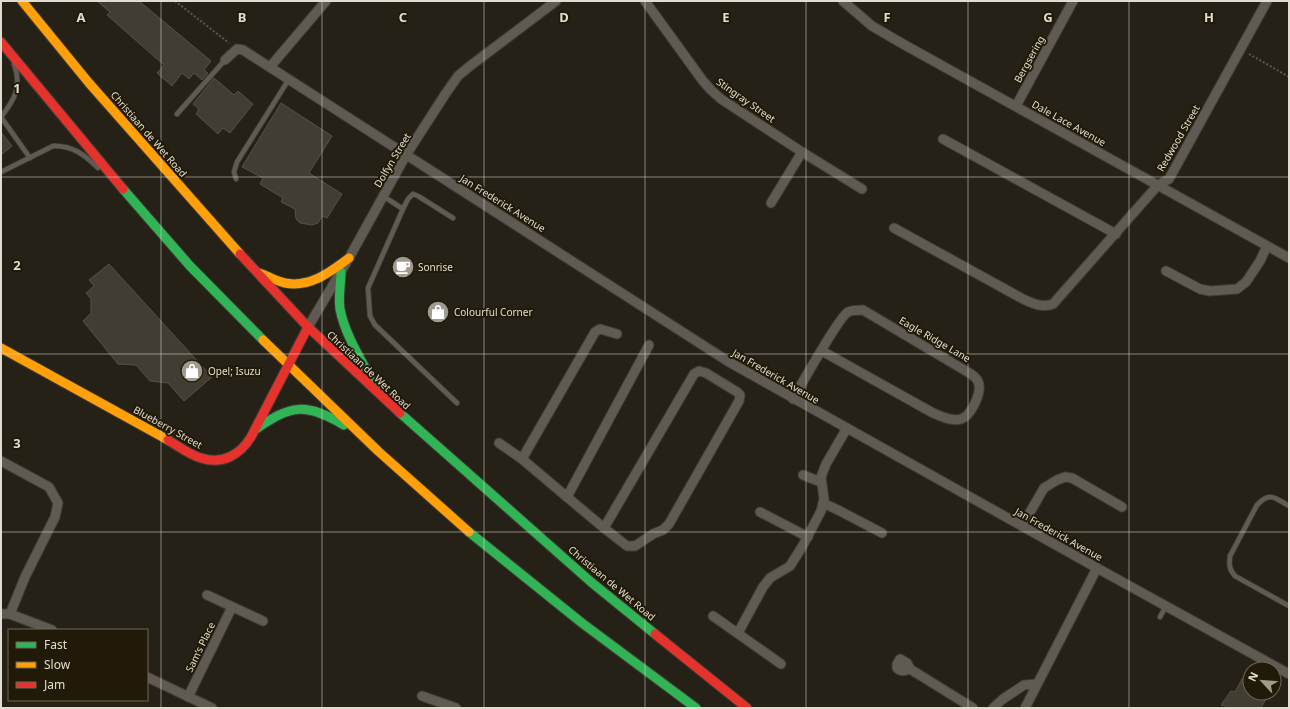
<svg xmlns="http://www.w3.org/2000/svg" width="1290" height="709" viewBox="0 0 1290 709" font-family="'Noto Sans',sans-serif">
<rect width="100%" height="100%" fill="#252117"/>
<g fill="#413d32" stroke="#545148">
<polygon points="97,1 139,1 211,61 204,70 208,73 202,80 194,73 189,79 182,73 172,86 157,73 164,65 107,15 110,12"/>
<polygon points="214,78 234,95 238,91 253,104 230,133 223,128 218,134 196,114 199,109 193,104"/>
<polygon points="281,103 332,136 309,173 342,194 327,218 322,216 318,223 312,225 300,223 296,219 295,209 281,202 283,198 260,184 263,178 242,167"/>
<polygon points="1,132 12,146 1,155"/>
<polygon points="109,264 212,377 184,401 168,383 150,381 136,365 118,364 83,321 91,313 91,299 86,293 94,286 89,280"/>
<polygon points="1242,679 1250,682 1250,693 1269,693 1261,708 1225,708 1226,706 1221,705 1231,691 1235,692"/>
</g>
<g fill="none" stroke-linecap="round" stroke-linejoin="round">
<g stroke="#403c35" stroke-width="6">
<g id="lane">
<polyline points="177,114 225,60"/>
<path d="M1 117C15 99 22 87 14 64"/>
<polyline points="1,117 30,158"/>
<path d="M1 172 53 146C72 145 85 155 98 168"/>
<polyline points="236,179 234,172 237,162 289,79"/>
<polyline points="383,196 403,209 368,288 370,316 375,325 457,403"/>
<polyline points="403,209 408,199 413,194 418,196 453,218"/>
<path d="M1289 506C1275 498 1270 491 1257 505L1230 556C1229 565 1229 569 1235 576L1289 606"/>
<polyline points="1160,617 1166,606"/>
</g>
</g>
<g stroke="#403c35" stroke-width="11">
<g id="street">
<polyline points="645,1 703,81 711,90 721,99 802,152 862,189"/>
<polyline points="843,1 872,26 903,44 1289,258"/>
<polyline points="225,60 237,49 243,50 729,362 1097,568 1289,674"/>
<polyline points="270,67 326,1"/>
<polyline points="1016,106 1073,1"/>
<polyline points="943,139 1116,234"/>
<polyline points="771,203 802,152"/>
<path d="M894 228 1023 299C1034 304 1042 308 1053 304L1158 185 1169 179 1267 1"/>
<polyline points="1166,271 1200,289 1210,291 1237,289 1246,282 1260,261 1267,246"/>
<polyline points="308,327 349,258 406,155 446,93 458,76 470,66 556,1"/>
<polyline points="617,334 600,329 595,332 522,459 567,497 649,345"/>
<path d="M793 399C801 385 839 317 848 312 852 310 859 310 863 310L971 374C974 376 978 380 979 384 981 394 971 416 961 419 952 422 941 416 933 413L822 351"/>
<polyline points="499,443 522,459"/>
<polyline points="1,461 49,487 58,503 55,517 25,577 10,614"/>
<polyline points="803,475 821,482"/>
<polyline points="567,497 604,528 627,546 635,546 653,534 663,530 669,524 739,401 740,395 737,392 706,373 699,371 694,374 604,528"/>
<polyline points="823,503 838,510 882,533"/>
<polyline points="760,512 808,537"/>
<polyline points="1022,526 1044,488 1057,480 1065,477 1072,478 1122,507"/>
<polyline points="207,595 263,621"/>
<polyline points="1,614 10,614 52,630"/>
<polyline points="713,616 781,664"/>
<polyline points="738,633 763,587 770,578 790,566 802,547 821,511 824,499 821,477 826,464 847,428"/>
<path d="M910 669C904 671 901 672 897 668V664L900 659 907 663 910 669 973 708"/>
<polyline points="147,677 212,708"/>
<polyline points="422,696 456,708"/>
<polyline points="188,697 232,607"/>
<polyline points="993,708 1003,699 1024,685 1036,684"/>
<polyline points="1025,708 1097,568"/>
</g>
</g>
<g stroke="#403c35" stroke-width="11">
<g id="fast">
<polyline points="123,189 190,266 263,340"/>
<path d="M341 272C341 284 338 297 340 309 345 336 364 364 376 388"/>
<polyline points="400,413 591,582 655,634"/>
<path d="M256 429C292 404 306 403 344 425"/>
<polyline points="469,532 582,623 696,708"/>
</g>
</g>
<g stroke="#403c35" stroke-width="11">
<g id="slow">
<polyline points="22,1 89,83 240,254"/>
<path d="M259 273C268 276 276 281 285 283 310 288 330 272 349 258"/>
<polyline points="263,340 378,451 469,532"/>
<polyline points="1,348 168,440"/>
</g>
</g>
<g stroke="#403c35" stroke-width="11">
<g id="jam">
<polyline points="1,42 123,189"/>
<polyline points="240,254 308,327 400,413"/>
<path d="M168 440C178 446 190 455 201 458 222 465 240 455 251 437L308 327"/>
<polyline points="655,634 747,708"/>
</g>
</g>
<g stroke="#5b5850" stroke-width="2" stroke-dasharray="2 2" stroke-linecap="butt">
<polyline points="175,1 229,43"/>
<polyline points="1249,54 1289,77"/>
</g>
<use href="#lane" stroke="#5f5b53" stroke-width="4.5"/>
<use href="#street" stroke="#5f5b53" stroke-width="9"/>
<use href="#fast" stroke="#30b455" stroke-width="9"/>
<use href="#slow" stroke="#ff9f0a" stroke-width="9"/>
<use href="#jam" stroke="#e5322d" stroke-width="9"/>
</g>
<path fill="none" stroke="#e1dcd0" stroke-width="1" stroke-opacity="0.55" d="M161 1V708M322 1V708M484 1V708M645 1V708M806 1V708M968 1V708M1129 1V708M1 177H1289M1 354H1289M1 532H1289"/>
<defs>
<g id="cafe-disc" transform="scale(1.15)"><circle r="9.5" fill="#9f9b8f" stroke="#211a08"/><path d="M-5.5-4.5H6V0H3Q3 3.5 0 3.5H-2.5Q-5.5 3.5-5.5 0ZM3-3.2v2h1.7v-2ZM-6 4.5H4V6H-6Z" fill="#fff"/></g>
<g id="shop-disc" transform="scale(1.15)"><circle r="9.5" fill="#9f9b8f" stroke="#211a08"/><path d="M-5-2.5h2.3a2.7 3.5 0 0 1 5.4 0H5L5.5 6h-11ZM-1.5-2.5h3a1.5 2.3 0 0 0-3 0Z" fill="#fff"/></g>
</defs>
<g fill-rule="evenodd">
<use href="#cafe-disc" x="403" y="267"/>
<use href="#shop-disc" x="438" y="312"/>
<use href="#shop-disc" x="192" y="371"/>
</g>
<g text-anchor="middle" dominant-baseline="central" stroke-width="4" stroke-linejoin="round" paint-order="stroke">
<g font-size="10" fill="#e1dcd0" stroke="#211a08">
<text transform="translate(1029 59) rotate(-61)">Bergsering</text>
<text transform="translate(746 100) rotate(35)">Stingray Street</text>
<text transform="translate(1069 123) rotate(29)">Dale Lace Avenue</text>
<text transform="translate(149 134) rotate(49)">Christiaan de Wet Road</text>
<text transform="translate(1178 138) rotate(-60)">Redwood Street</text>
<text transform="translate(392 160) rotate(-59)">Dolfyn Street</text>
<text transform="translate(503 203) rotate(32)">Jan Frederick Avenue</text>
<text transform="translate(935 339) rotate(30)">Eagle Ridge Lane</text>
<text transform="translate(369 370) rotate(43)">Christiaan de Wet Road</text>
<text transform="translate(776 376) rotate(30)">Jan Frederick Avenue</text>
<text transform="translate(168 427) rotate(29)">Blueberry Street</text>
<text transform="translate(1059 534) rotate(29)">Jan Frederick Avenue</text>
<text transform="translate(612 583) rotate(40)">Christiaan de Wet Road</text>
<text transform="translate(200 647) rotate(-64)">Sam’s Place</text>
</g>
<g font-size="10" fill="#e1dcd0" stroke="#211a08" text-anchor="start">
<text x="418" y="267">Sonrise</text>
<text x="454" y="312">Colourful Corner</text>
<text x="208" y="371">Opel; Isuzu</text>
</g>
</g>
<g font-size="13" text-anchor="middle" font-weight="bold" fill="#e1dcd0" stroke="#211a08" stroke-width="4" stroke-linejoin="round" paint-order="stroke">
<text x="81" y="22">A</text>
<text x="242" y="22">B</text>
<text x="403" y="22">C</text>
<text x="564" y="22">D</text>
<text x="726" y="22">E</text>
<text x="887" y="22">F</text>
<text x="1048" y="22">G</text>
<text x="1209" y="22">H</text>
<text x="17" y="93">1</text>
<text x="17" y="270">2</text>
<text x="17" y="448">3</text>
</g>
<rect width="1290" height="709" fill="none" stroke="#e1dcd0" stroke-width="4"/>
<rect x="8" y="629" width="140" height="72" fill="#211a08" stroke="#6e6858"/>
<rect x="16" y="642" width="20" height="6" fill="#30b455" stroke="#6e6858"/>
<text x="44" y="649" font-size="12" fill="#e1dcd0">Fast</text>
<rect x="16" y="662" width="20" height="6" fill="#ff9f0a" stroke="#6e6858"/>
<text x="44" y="669" font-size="12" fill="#e1dcd0">Slow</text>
<rect x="16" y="682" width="20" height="6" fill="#e5322d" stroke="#6e6858"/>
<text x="44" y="689" font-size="12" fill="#e1dcd0">Jam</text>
<g transform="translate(1262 681) rotate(296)"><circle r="19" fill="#211a08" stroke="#6e6858"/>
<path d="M0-3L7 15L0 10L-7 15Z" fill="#9f9b8f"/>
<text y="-6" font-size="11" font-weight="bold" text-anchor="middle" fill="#e1dcd0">N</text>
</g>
</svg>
